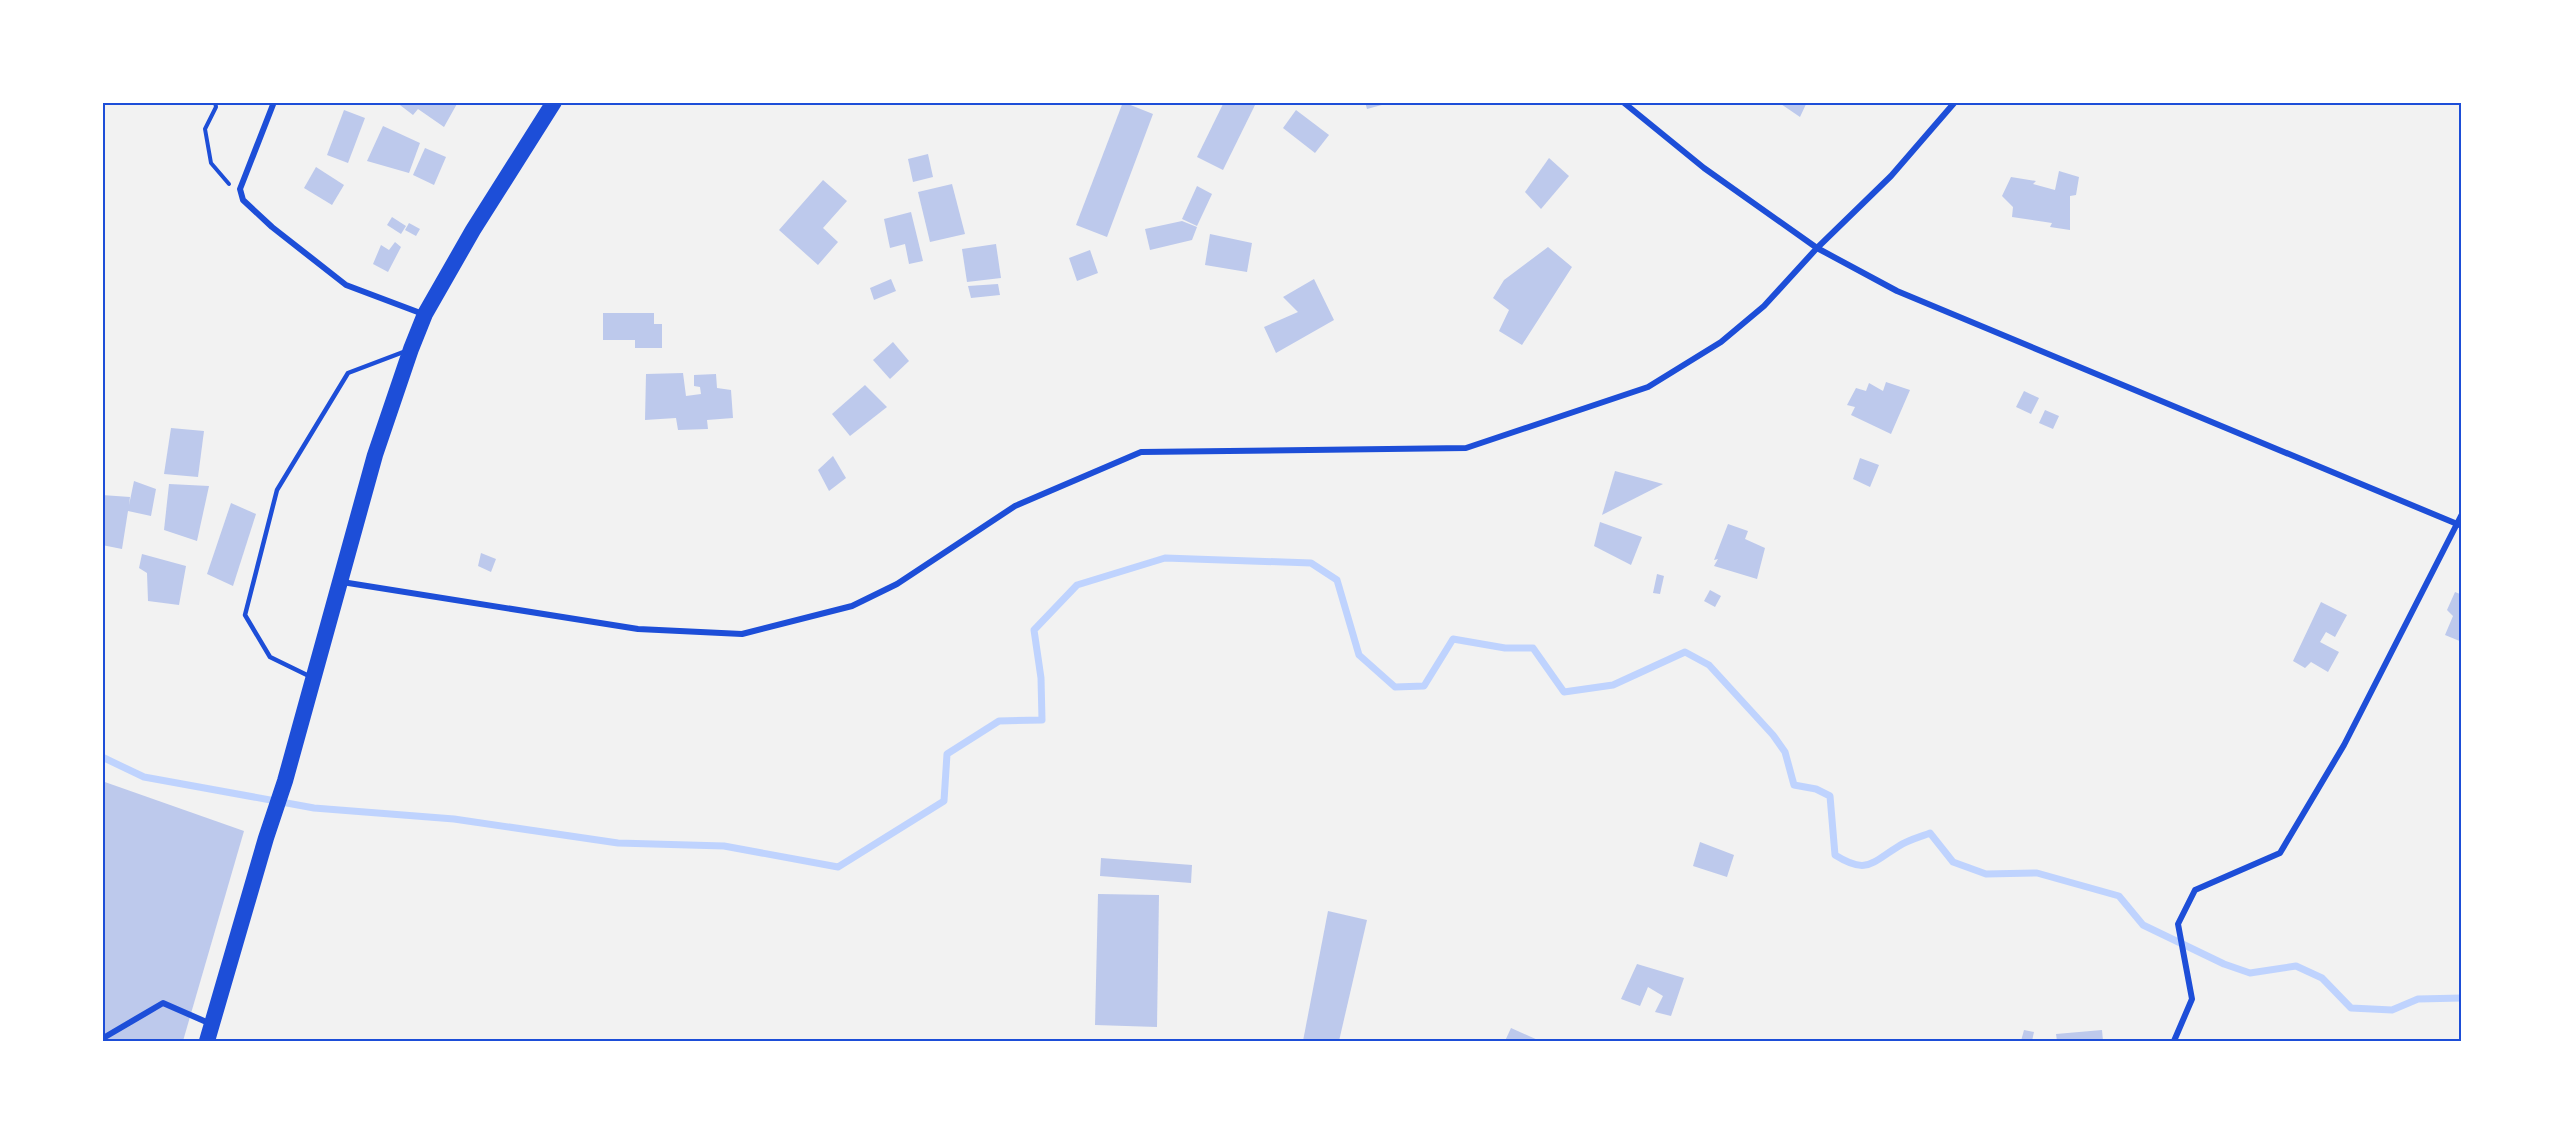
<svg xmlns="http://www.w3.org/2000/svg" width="2564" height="1143" viewBox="0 0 2564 1143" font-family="Inter,sans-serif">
<rect width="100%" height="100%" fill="#f2f2f2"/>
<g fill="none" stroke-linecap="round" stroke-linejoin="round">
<path stroke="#bfd3fe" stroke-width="7" d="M102 757 144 777 314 808 454 819 618 843 724 846 838 867 944 801 947 754 999 721 1042 720 1041 678 1034 630 1077 585 1165 558 1311 563 1337 580 1359 655 1395 687 1424 686 1453 639 1505 648H1533L1564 692 1613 685 1685 652 1709 665 1773 735 1785 752 1794 785 1816 789 1830 796 1835 855C1867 875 1871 863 1899 846 1908 840 1920 837 1930 833L1953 862 1986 874 2037 873 2119 896 2143 925 2224 964 2250 973 2296 966 2322 978 2351 1008 2392 1010 2418 999 2462 998"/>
</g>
<g fill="#bdc9ec">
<polygon points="396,102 458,102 444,127 418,109 413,115"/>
<polygon points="1123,102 1153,114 1107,237 1076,225"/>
<polygon points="1224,102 1256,103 1223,170 1197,157"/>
<polygon points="1365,102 1389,102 1389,103 1367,109"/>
<polygon points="1778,102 1807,102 1800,117"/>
<polygon points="344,110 365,118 348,163 327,155"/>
<polygon points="1296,110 1329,135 1315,153 1283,128"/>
<polygon points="383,126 420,143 409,173 367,161"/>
<polygon points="425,148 446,157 434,185 413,175"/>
<polygon points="928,154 933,177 913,182 908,159"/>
<polygon points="1549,158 1569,176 1541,209 1525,192"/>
<polygon points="316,167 344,185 332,205 304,188"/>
<polygon points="2059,171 2079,177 2076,195 2070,196 2070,230 2050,227 2052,223 2012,217 2013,207 2002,196 2011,177 2036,181 2033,184 2055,190"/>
<polygon points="823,180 847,201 823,228 838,242 818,265 779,230"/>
<polygon points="952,184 965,234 930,242 918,192"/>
<polygon points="1197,186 1212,194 1197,226 1182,219"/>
<polygon points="911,212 923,261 909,264 905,244 890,248 884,219"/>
<polygon points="392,217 406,226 401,234 387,225"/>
<polygon points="1182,221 1197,227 1192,240 1150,250 1145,229"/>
<polygon points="409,223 420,229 416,236 405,230"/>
<polygon points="1210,234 1252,243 1247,272 1205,265"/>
<polygon points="395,242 401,247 388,272 373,264 381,245 389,250"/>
<polygon points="996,244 1001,278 967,282 962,249"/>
<polygon points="1548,247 1572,267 1522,345 1499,331 1509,310 1493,298 1504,280"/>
<polygon points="1090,250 1098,273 1077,281 1069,258"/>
<polygon points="891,279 896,291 874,300 870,288"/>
<polygon points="1314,279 1334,320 1276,353 1264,327 1298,312 1283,297"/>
<polygon points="998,284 1000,295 971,298 968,286"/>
<polygon points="603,313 654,313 654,324 662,324 662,348 635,348 635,340 603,340"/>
<polygon points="893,342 909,361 890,379 873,360"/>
<polygon points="683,373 686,396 701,394 700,387 694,386 694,375 716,374 717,388 731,390 733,418 707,420 708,429 678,430 676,418 645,420 646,374"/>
<polygon points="1886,382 1910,390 1891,434 1851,415 1855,407 1847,405 1856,388 1866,391 1869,383 1883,391"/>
<polygon points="865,385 887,407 850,436 832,414"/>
<polygon points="2024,391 2039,398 2031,414 2016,407"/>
<polygon points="2045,410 2059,416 2053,429 2039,423"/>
<polygon points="171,428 204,431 198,477 164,474"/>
<polygon points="833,456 846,478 829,491 818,470"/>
<polygon points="1860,458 1879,465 1870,487 1853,479"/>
<polygon points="1615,471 1663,484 1602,515"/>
<polygon points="134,481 156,489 151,516 128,511 122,549 102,545 102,495 130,497 129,505"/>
<polygon points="169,484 209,486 197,541 164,530"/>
<polygon points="231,503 256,514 233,586 207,574"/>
<polygon points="1600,522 1642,537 1631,565 1594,546"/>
<polygon points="1728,524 1748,531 1745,539 1765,548 1757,579 1714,566 1718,559 1714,560"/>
<polygon points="481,553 496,559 491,572 478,566"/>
<polygon points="142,554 186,566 179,605 148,601 147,573 139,568"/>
<polygon points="1657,574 1664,576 1660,594 1653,593"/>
<polygon points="1710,590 1721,596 1715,607 1704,601"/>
<polygon points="2462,590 2462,642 2445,635 2453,616 2447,610 2455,592 2460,594"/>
<polygon points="2321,602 2347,615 2335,637 2326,632 2320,642 2339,652 2328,672 2311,662 2305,668 2293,661"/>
<polygon points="102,781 244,831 183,1041 102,1041"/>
<polygon points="1700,842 1734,855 1727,877 1693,866"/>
<polygon points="1101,858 1192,865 1191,883 1100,876"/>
<polygon points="1098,894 1159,895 1157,1027 1095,1025"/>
<polygon points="1328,911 1367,920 1339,1041 1303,1041"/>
<polygon points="1637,964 1684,978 1671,1016 1655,1012 1663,996 1648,987 1640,1006 1621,999"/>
<polygon points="1511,1028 1540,1041 1505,1041"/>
<polygon points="2024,1030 2034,1032 2032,1041 2021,1041"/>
<polygon points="2102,1030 2103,1041 2057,1041 2056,1034"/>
</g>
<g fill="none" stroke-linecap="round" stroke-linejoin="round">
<polyline stroke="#1d4ed8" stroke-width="4" points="215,102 216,107 205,129 211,163 229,184"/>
<polyline stroke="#1d4ed8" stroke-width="4.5" points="309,676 270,657 245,615 277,490 348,373 406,351"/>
<g stroke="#1d4ed8" stroke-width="6">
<polyline points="274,102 240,189 243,200 272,227 346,285 423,314"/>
<polyline points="1955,102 1891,176 1817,248 1897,291 2462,526"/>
<polyline points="342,582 638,629 742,634 852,606 897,584 1015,506 1141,452 1466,448 1648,387 1721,342 1764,306 1817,248 1704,168 1623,102"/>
<polyline points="102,1036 105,1037 163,1003 211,1024"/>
<polyline points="2174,1041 2192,999 2178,924 2195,890 2280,853 2344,745 2462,514"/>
</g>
<polyline stroke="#1d4ed8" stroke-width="16" points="207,1041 266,838 285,781 375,455 411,349 425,314 473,230 554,102"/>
</g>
<rect width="2564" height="1143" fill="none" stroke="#ffffff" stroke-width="207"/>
<rect x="104" y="104" width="2356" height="936" fill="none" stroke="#1d4ed8" stroke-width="2"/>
</svg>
